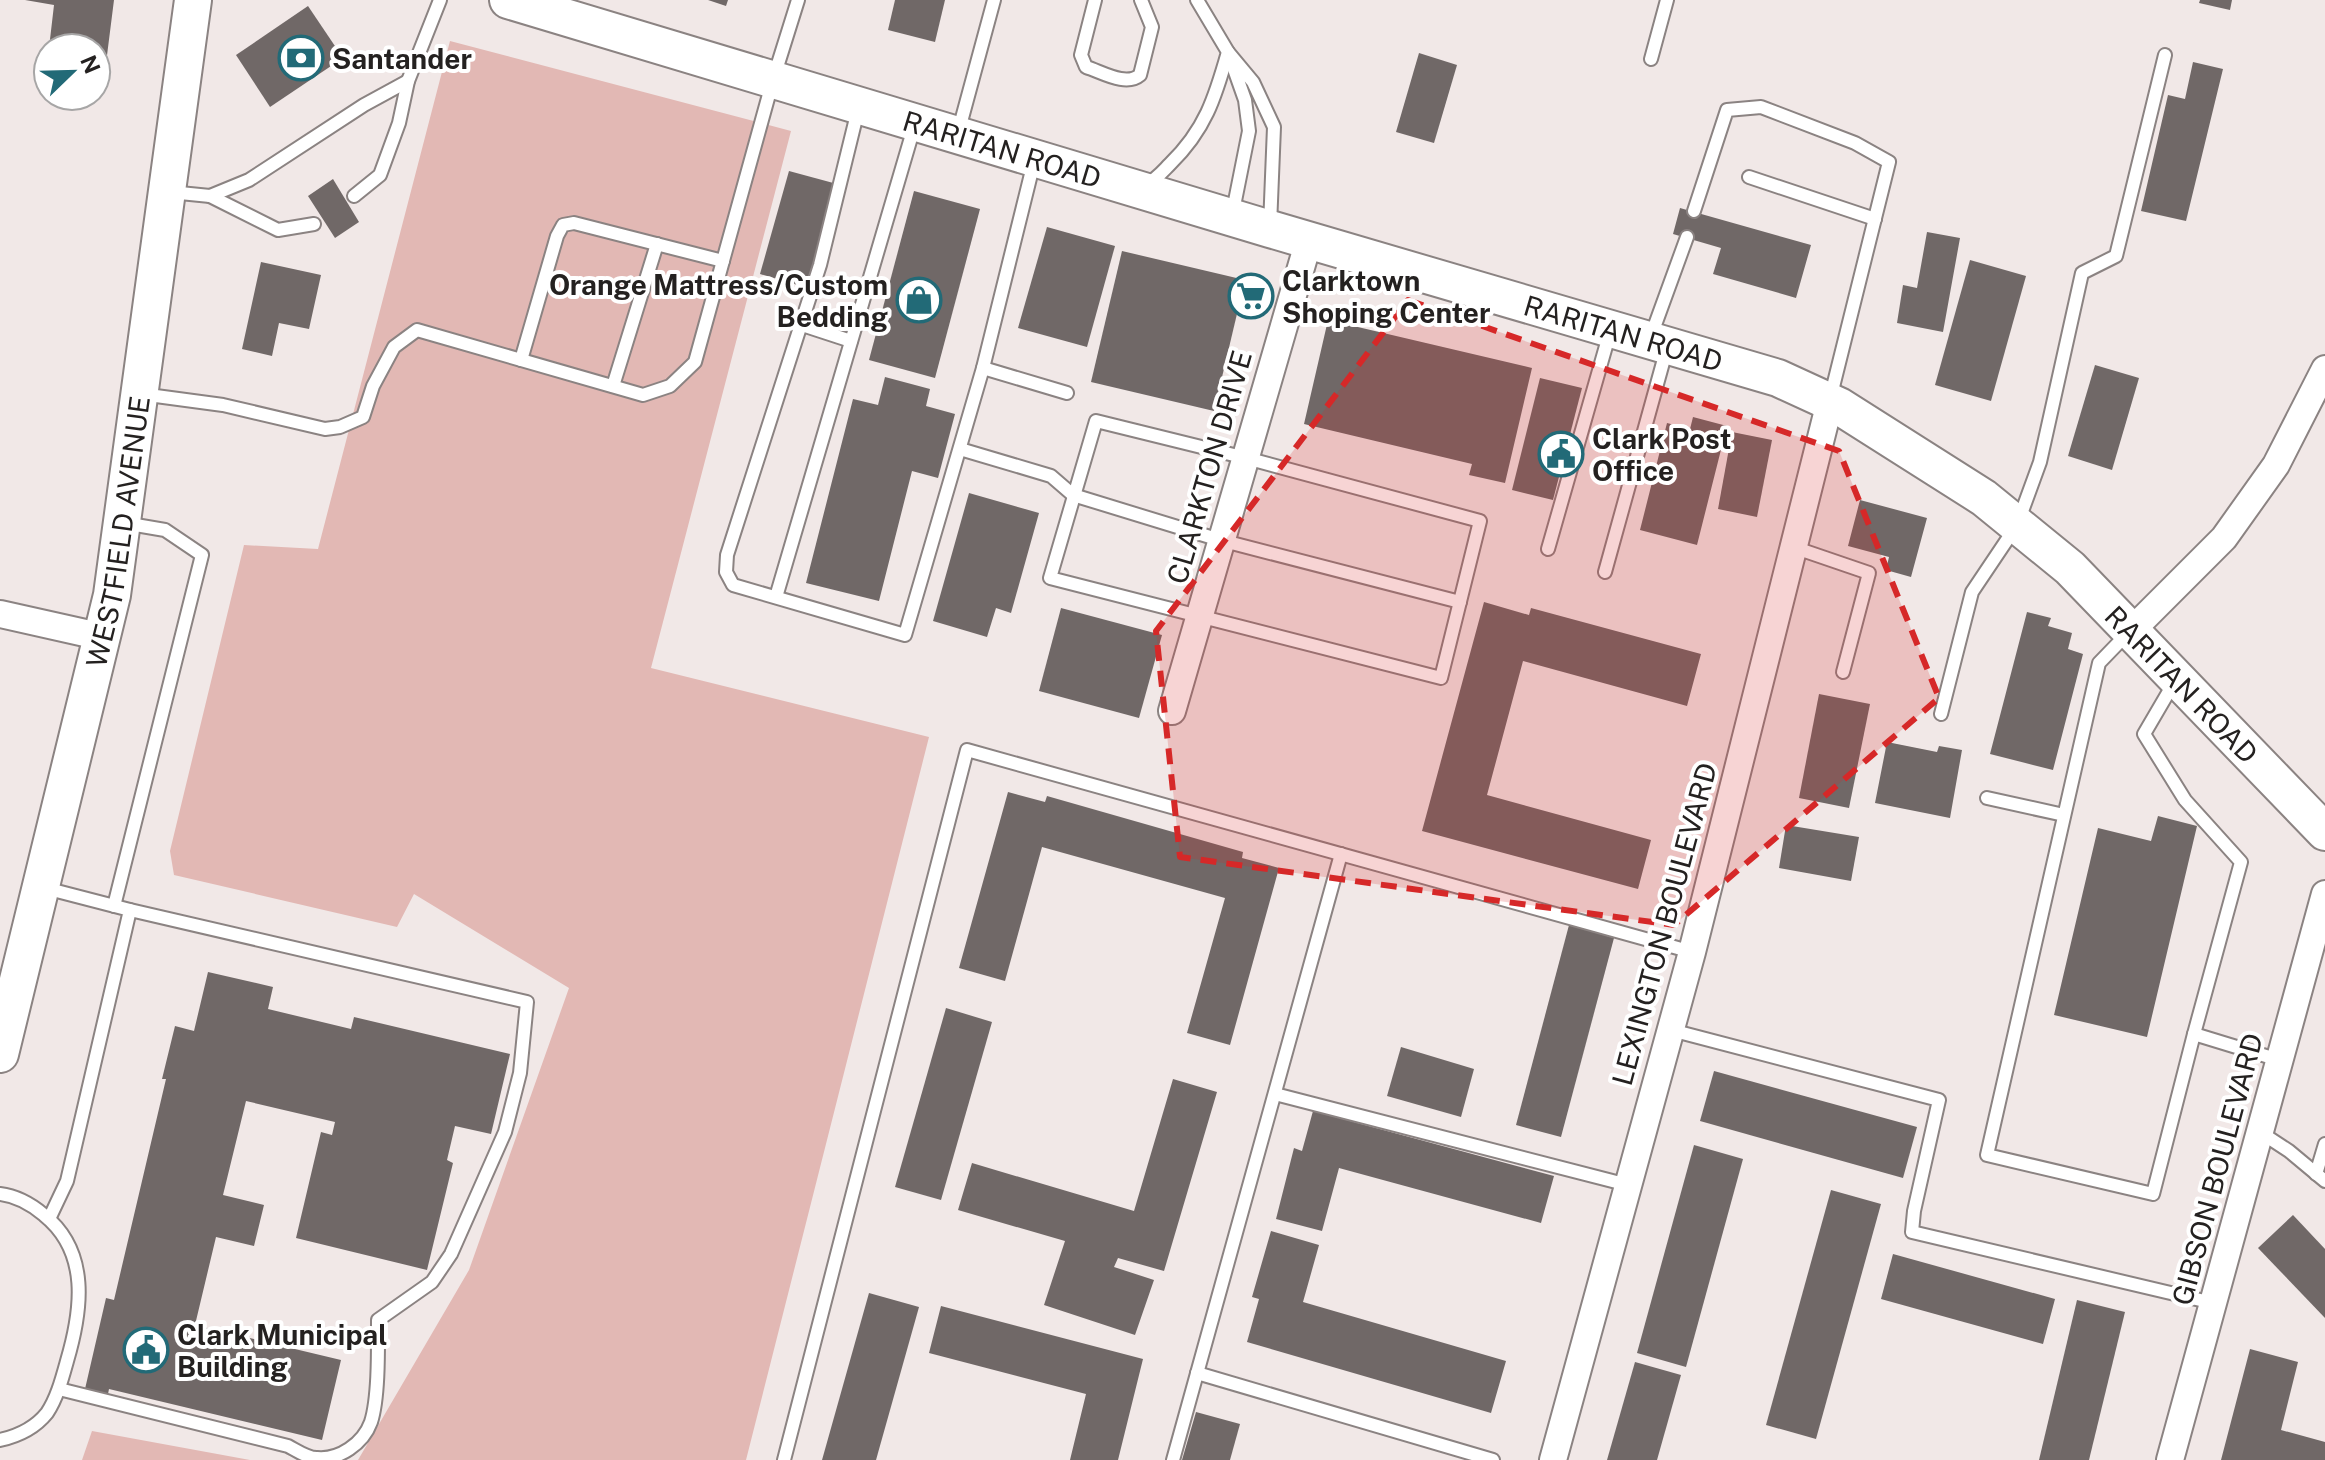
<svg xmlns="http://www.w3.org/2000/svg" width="2325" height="1460" viewBox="0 0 2325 1460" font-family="'Public Sans',sans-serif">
<rect width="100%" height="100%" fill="#f1e8e7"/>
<g fill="#e2b8b4">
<polygon points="450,41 791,131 651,668 929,737 746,1460 358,1460 469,1270 569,988 414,894 397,927 174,875 170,851 244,545 318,549"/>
<polygon points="92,1431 250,1460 82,1460"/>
</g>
<g fill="#706867">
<polygon points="25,0 114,0 103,87 96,86 96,48 49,48 54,5"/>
<polygon points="708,0 728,0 726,6"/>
<polygon points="895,0 945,0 935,42 888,30"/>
<polygon points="2200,0 2232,0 2230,10 2199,3"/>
<polygon points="308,6 343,58 270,107 236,55"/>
<polygon points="1419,53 1457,65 1434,143 1396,132"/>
<polygon points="2193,62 2223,69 2186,221 2141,211 2168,95 2185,99"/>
<polygon points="789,171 837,184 808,288 760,274"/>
<polygon points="333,179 359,222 335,238 308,196"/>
<polygon points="914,191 980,209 935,378 869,360"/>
<polygon points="1680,208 1811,245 1796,298 1713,274 1721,248 1673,234"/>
<polygon points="1047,227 1115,246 1087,347 1018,328"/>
<polygon points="1927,232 1960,238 1943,332 1897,323 1903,285 1917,288"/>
<polygon points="1122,251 1245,280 1214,411 1091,382"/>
<polygon points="1970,260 2026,276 1991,401 1935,385"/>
<polygon points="261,262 321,275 309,329 279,323 272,356 242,349"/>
<polygon points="1328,320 1532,368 1505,483 1469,475 1472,464 1304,424"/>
<polygon points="2095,365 2139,378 2112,470 2068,456"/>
<polygon points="885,377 930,389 926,406 955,414 938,478 912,471 879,601 806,583 853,399 878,405"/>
<polygon points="1540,378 1582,388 1553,500 1512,490"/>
<polygon points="1693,417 1727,426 1697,545 1640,530 1667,423 1690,429"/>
<polygon points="1732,432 1772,440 1757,517 1718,509"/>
<polygon points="969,493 1039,513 1011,613 996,608 987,637 933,621"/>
<polygon points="1860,500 1927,518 1911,577 1886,570 1889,557 1848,546"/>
<polygon points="1484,602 1529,615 1531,608 1701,654 1687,706 1523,661 1487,795 1651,840 1638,889 1422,831"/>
<polygon points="1061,608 1162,635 1139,718 1039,691"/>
<polygon points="2027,612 2051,618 2048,626 2072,633 2068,649 2083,654 2053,770 1990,754"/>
<polygon points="1819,694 1870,704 1849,808 1799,798"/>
<polygon points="1887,742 1937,752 1939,746 1962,750 1950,818 1875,803"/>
<polygon points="1008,792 1045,802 1047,796 1243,852 1242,858 1279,868 1230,1045 1187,1033 1225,898 1042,847 1005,981 959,968"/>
<polygon points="2158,816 2197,826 2147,1037 2054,1015 2098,828 2151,841"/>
<polygon points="1786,825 1859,837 1851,881 1779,868"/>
<polygon points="1569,925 1614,938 1561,1137 1516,1125"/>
<polygon points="208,972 273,987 268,1009 351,1029 354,1017 510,1054 491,1134 455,1126 447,1160 453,1163 427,1270 296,1238 321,1132 332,1135 335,1122 246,1101 223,1195 264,1205 254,1246 216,1237 195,1325 341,1360 322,1440 109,1389 108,1394 85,1389 106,1298 114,1300 166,1079 162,1079 175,1026 194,1031"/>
<polygon points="946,1008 992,1022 941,1200 895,1187"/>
<polygon points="1401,1047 1474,1069 1461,1117 1387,1096"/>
<polygon points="1714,1071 1917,1127 1903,1178 1700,1121"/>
<polygon points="1173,1079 1217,1092 1164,1271 1118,1258 1114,1267 1154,1280 1135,1335 1044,1305 1065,1241 958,1210 972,1163 1134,1211"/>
<polygon points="1313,1111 1554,1176 1541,1223 1339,1168 1322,1231 1276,1219 1294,1148 1302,1151"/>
<polygon points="1694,1145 1743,1159 1686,1367 1637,1353"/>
<polygon points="1831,1190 1881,1204 1816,1439 1766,1425"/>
<polygon points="2293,1215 2325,1249 2325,1318 2258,1248"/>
<polygon points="1271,1231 1319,1245 1303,1302 1506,1361 1491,1413 1247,1342 1259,1299 1252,1297"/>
<polygon points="1893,1254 2055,1299 2043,1344 1881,1299"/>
<polygon points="869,1293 919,1307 876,1460 822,1460"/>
<polygon points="2077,1300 2125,1312 2089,1460 2039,1460"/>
<polygon points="941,1306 1143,1359 1118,1460 1070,1460 1086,1394 929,1353"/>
<polygon points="2250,1349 2298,1362 2281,1430 2325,1442 2325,1460 2221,1460"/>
<polygon points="1635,1362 1681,1375 1657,1460 1607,1460"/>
<polygon points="1196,1412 1240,1424 1230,1460 1182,1460"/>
</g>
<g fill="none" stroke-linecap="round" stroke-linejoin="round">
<g stroke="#8b8382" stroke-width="16">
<g id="lane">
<path d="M1095 0 1081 55 1086 67C1102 72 1126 87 1140 75L1152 27 1141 0"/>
<polyline points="1651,59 1667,0"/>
<polyline points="858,110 820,265 727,555 726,572 733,585 905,635 983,368 1034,162"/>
<polyline points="958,133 994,0"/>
<polyline points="1749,177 1875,219"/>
<path d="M1146 184C1156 180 1163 171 1170 164 1205 130 1215 98 1228 52L1197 0"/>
<polyline points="170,192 210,196 278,230 314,224"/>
<polyline points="210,196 249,180 364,105 408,81"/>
<polyline points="354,196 380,175 399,123 408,81 440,0"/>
<polyline points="1694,211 1727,110 1761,107 1855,143 1889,162 1830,399"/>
<polyline points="1232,216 1249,131 1245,100 1228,52 1253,82 1274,127 1270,226"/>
<polyline points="799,324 851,341"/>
<polyline points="1651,336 1687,237"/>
<polyline points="521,360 557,236 563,225 574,223 723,261"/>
<polyline points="983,368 1067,393"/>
<polyline points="613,386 657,244"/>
<polyline points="141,394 223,405 325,429 340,427 363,417 373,386 394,347 417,330 643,395 670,386 695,362 773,80 798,0"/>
<polygon points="1096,421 1246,458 1480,521 1441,678 1050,578"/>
<polyline points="960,449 1051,476 1073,495 1220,540 1460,602"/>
<polyline points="1793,547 1869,573 1843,672"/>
<polyline points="1548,549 1610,332"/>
<polyline points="1605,572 1667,348"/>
<polyline points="776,597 915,124"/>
<polyline points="2129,632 2099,663 1987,1155 2153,1194 2194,1034 2279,1060"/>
<polyline points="2175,681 2144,734 2185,800 2241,862 2194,1034"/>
<polyline points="1941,714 1972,592 2017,525 2040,462 2082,273 2116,256 2165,55"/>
<polyline points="1987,798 2064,815"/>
<polyline points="45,888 130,910 67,1181 49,1219"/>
<polyline points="114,906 202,555 165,530 124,523"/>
<polyline points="1671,1030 1939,1100 1914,1211 1912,1232 2213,1303"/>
<polyline points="1275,1094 1628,1185"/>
<polyline points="2260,1132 2289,1151 2325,1181"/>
<polyline points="2316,1174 2325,1144"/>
<path d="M0 1194C17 1196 31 1204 44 1215 90 1252 82 1310 67 1361 62 1379 57 1398 47 1413 35 1428 18 1436 0 1440"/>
<polyline points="1197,1373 1493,1460"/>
<path d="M59 1389 288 1446C296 1450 307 1458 317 1458 339 1460 363 1444 371 1422 379 1397 378 1347 378 1320L432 1282 451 1254 505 1132 520 1073 527 1002 130 910"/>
<polyline points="784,1460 967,750 1692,952"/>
<polyline points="1173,1460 1341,854"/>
</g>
</g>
<g stroke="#8b8382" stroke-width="30">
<g id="street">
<polyline points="0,614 103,637"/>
<polyline points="2131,631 2224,538 2276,465 2325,369"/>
<polyline points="1172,711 1309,240"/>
<polyline points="1553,1460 1692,952 1830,402"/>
<polyline points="2170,1460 2325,894"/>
</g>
</g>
<g stroke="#8b8382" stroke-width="40">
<g id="secondary">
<path id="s1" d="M508 0 1270 229 1778 378 1839 406 1984 498 2070 568 2325 832"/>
<path id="s2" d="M0 1054 112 595 193 0"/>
</g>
</g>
<use href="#lane" stroke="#fff" stroke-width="12"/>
<use href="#street" stroke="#fff" stroke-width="26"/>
<use href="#secondary" stroke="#fff" stroke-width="36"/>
</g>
<path fill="#d62828" fill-opacity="0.2" stroke="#d62828" stroke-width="6" stroke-dasharray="16 10" stroke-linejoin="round" d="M1408 300 1839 451 1939 698 1674 925 1180 857 1156 631Z"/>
<defs>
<g id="bank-ring" transform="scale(2.3)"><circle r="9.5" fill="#fff" stroke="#226a77" stroke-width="1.5"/><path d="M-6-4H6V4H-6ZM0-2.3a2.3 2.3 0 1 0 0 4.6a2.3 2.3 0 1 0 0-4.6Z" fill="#226a77"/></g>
<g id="supermarket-ring" transform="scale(2.3)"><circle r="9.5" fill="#fff" stroke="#226a77" stroke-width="1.5"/><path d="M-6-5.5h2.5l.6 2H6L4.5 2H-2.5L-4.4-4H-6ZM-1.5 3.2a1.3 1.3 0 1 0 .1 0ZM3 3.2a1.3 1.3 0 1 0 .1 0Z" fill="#226a77"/></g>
<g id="shop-ring" transform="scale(2.3)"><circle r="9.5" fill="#fff" stroke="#226a77" stroke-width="1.5"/><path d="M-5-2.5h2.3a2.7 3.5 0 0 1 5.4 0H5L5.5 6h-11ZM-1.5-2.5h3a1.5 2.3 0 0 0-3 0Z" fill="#226a77"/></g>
<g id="civic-ring" transform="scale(2.3)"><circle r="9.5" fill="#fff" stroke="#226a77" stroke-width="1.5"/><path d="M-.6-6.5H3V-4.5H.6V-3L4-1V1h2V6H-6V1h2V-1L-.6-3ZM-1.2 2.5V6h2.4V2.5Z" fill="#226a77"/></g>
</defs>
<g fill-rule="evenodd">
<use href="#bank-ring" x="301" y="58"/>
<use href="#supermarket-ring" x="1251" y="296"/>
<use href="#shop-ring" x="919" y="300"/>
<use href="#civic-ring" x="1561" y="454"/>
<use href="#civic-ring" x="146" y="1350"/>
</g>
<g text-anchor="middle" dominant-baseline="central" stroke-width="8" stroke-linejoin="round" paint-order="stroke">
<g font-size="28" font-weight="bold" fill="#242120" stroke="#fff" text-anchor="start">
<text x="332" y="58">Santander</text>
<text x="1282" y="280">Clarktown<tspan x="1282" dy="32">Shoping Center</tspan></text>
<text x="888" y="284" text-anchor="end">Orange Mattress/Custom<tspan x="888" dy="32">Bedding</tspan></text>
<text x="1592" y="438">Clark Post<tspan x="1592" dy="32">Office</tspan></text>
<text x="177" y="1334">Clark Municipal<tspan x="177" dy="32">Building</tspan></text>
</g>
<g font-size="28" fill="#242120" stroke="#fff">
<text stroke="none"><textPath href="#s1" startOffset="516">RARITAN ROAD</textPath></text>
<text stroke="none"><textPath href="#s1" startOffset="1164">RARITAN ROAD</textPath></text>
<text transform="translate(1209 467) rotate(-74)">CLARKTON DRIVE</text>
<text stroke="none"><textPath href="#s2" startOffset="536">WESTFIELD AVENUE</textPath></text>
<text stroke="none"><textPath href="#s1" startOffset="1836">RARITAN ROAD</textPath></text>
<text transform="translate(1664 924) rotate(-75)">LEXINGTON BOULEVARD</text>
<text transform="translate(2217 1169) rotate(-75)">GIBSON BOULEVARD</text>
</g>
</g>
<g transform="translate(72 72) rotate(67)"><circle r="38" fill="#ffffff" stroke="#a7a6a6" stroke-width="2"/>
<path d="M0-6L14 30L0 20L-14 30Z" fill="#226a77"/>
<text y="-12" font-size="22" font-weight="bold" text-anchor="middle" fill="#242120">N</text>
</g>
</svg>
